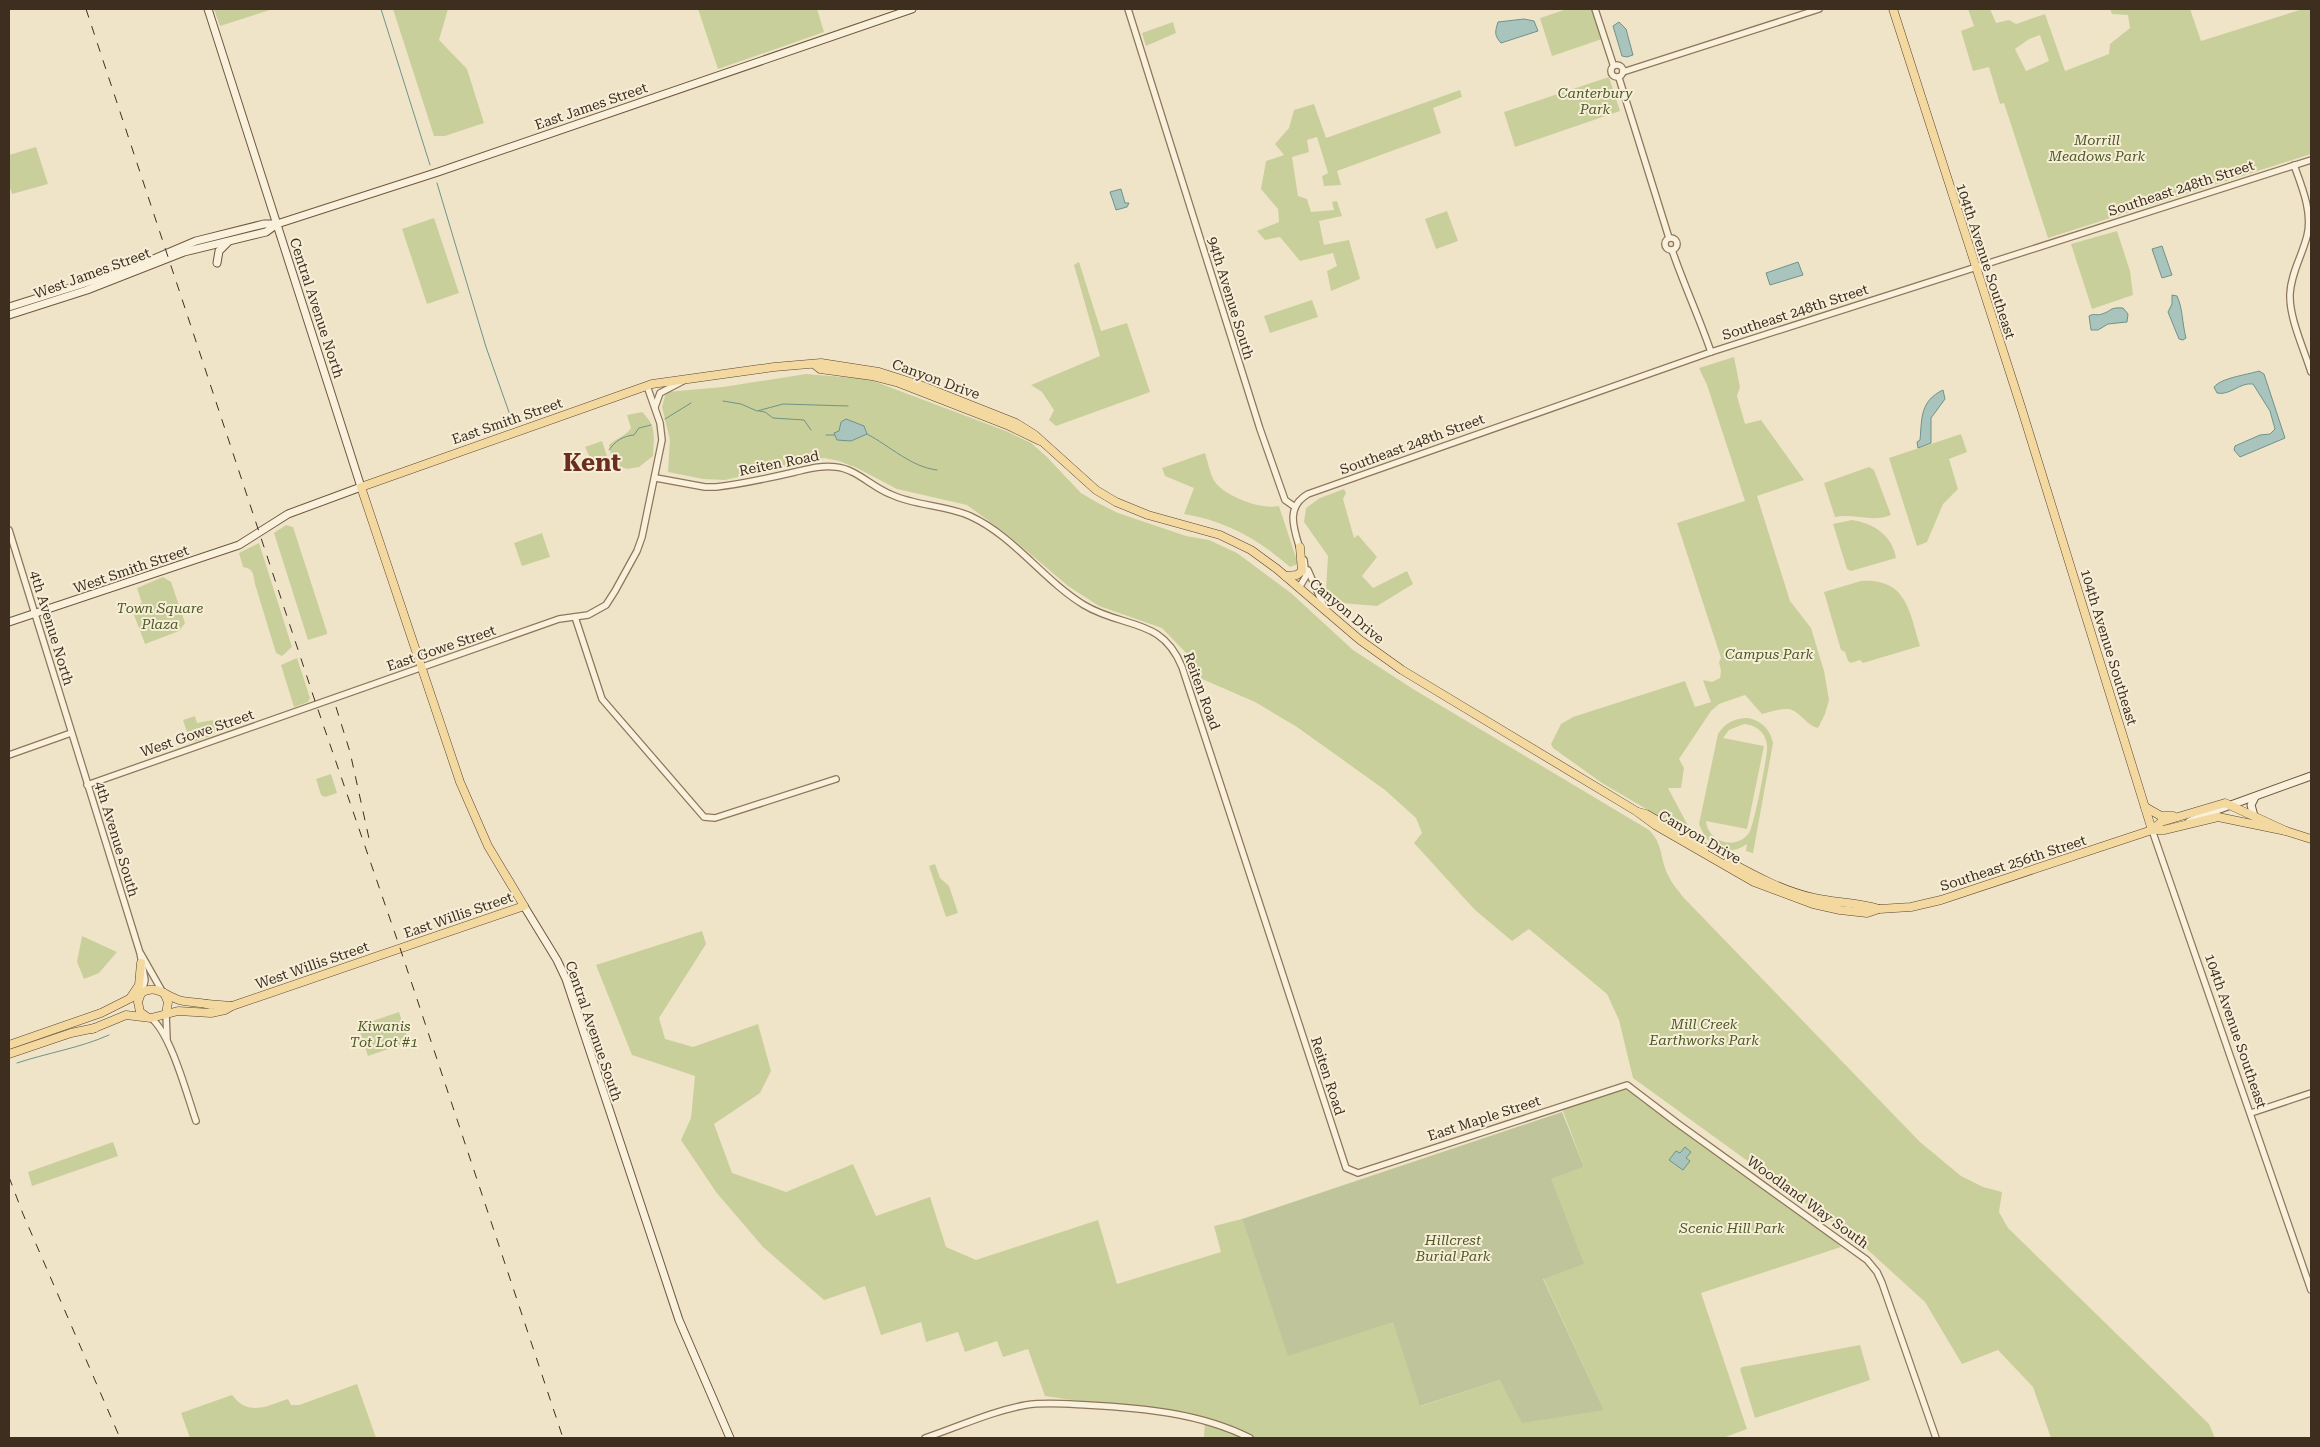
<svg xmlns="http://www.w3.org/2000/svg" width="2320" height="1447" viewBox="0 0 2320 1447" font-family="'Roboto Serif',serif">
<rect width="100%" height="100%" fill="#f0e4c8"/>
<g fill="#c9cf9b" fill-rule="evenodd">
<polygon points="214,9 273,9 220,26"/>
<polygon points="393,9 448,9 439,40 467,69 484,123 445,136 434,136"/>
<polygon points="698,9 817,9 824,32 718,69"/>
<polygon points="1567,9 1593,9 1602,39 1552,56 1540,18"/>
<path d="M1968 9H1990L1996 23 2009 20 2016 24 2045 14 2065 71 2109 54 2110 44 2130 28 2128 15 2112 14 2110 9H2190L2201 41 2303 9H2311V154L2048 238 2004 103 2000 104 1989 67 1973 71 1961 31 1974 26ZM2040 35 2049 61 2026 71 2015 49 2029 39Z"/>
<polygon points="1173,22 1176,33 1146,46 1142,33"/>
<polygon points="1609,77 1620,111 1515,147 1504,112"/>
<polygon points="1460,90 1462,97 1433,108 1441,133 1337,171 1341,185 1324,186 1322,176 1328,173 1317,137 1307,140 1309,152 1292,157 1298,196 1307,199 1311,212 1334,210 1332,202 1337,201 1342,216 1319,221 1324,245 1349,240 1360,279 1331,291 1327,271 1337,266 1333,253 1300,261 1280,237 1265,240 1257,231 1279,222 1278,209 1261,189 1266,161 1284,155 1275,144 1289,128 1294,110 1314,104 1326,138"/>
<polygon points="36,147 48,184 12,194 9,185 9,155"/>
<polygon points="1447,211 1458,241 1436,249 1425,219"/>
<polygon points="434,218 459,293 427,304 402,229"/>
<polygon points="2117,231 2130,271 2133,295 2092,309 2071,244"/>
<polygon points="1079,262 1101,331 1127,323 1150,392 1056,426 1049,420 1054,410 1042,392 1031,385 1100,356 1074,265"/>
<polygon points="1312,300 1318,317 1270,333 1264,316"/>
<path d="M1734 357 1740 387 1737 396 1745 424 1761 420 1804 480 1757 496 1790 601 1811 628 1824 671 1829 700 1825 714 1818 728C1807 725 1804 717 1794 711 1786 706 1771 712 1762 714L1745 695 1719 704 1711 711 1679 759 1684 768 1681 788H1668L1694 837 1602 783 1553 748 1551 744 1561 724 1573 717 1685 681 1695 707 1711 702 1703 680 1712 682 1720 678 1721 671 1719 662 1721 658 1677 523 1745 501 1707 385 1699 368Z"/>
<path d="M806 374 868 379 1006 431 1031 443 1046 456 1081 493 1098 503 1118 513 1186 536 1209 540 1237 553 1291 593 1353 650 1413 689 1649 830C1664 845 1659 858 1669 877 1672 884 1679 891 1683 897L1920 1142 1961 1176 1983 1187 2002 1192 1999 1212 2008 1228 2209 1424 2215 1438H2051L2033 1387 1998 1350 1962 1364 1925 1302 1858 1241 1633 1078 1619 1020 1607 994 1529 929 1512 941 1475 910 1414 843 1422 833 1416 818 1385 790 1297 727 1255 702 1193 675 1186 653 1162 628 1099 606 1068 586 1008 535 967 505 897 489 857 468 839 461 824 458 725 480 703 479 668 472 670 440 662 407 666 392 723 387Z"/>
<path d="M642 412C657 426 654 437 653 456L639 467 627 469 617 466 612 460 609 445C616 438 626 436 631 428L627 415Z"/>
<polygon points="1961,434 1967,452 1949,459 1958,489 1943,504 1927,542 1917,546 1889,458"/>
<polygon points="602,441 610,465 594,466 585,447"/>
<path d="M1205 453C1208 462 1210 475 1215 482 1226 497 1262 510 1279 506L1298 564 1290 567C1258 539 1226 521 1184 514L1194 488 1165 476 1162 468Z"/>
<path d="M1869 467 1874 470 1891 515C1872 523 1854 513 1835 517L1824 483Z"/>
<polygon points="1344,489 1346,493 1343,499 1354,538 1358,535 1377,557 1362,576 1373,588 1407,571 1413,584 1377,606 1341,603 1326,590 1328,556 1304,522 1306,508 1320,498"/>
<path d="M1852 520C1873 523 1892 535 1896 558L1851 571 1847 569 1833 524Z"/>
<polygon points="286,525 293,527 327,632 327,634 308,640 274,533"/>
<polygon points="542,533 550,557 522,566 514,543"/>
<path d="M259 543 292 647 282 656 276 653 255 584C253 574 254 569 243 567L239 553Z"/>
<polygon points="163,577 171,582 185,623 179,631 145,644 131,607 142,603 137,588"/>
<path d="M1861 581C1907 578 1909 611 1920 646L1863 663 1860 660 1851 663 1848 661 1845 652 1841 650 1824 592Z"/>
<polygon points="297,658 310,698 308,702 294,707 281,665"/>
<polygon points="195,716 197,723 213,720 217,729 213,735 191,743 183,720"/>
<path d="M1748 718C1762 721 1770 729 1773 743L1753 853 1746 851 1747 844C1725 859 1707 846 1699 824L1718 734C1725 723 1734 718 1748 718ZM1744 724C1753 725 1762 729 1765 738 1767 742 1767 746 1767 750 1766 762 1754 826 1749 833 1736 851 1708 842 1706 821L1747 829 1764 746 1723 738 1729 730Z"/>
<polygon points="331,774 337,793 325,797 321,795 316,779"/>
<polygon points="935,864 940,878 949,886 958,913 946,917 929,866"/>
<polygon points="702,931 706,944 659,1018 665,1039 693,1047 758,1024 771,1071 760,1093 714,1124 732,1173 786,1192 853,1164 876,1216 930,1197 946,1247 976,1260 1098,1220 1117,1284 1221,1252 1214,1226 1242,1219 1288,1355 1393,1321 1421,1406 1500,1380 1604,1410 1543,1278 1583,1264 1550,1179 1584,1167 1561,1106 1627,1085 1637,1098 1831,1237 1841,1247 1701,1293 1747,1429 1723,1438 1204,1438 1205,1420 1045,1396 1028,1349 1003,1357 997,1341 965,1352 958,1332 926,1342 921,1322 881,1335 865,1286 824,1300 763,1247 716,1192 681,1140 691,1118 695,1076 632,1055 596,965"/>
<polygon points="82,936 117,952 99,973 84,979 77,962"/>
<polygon points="399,1012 409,1042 368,1056 358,1026"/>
<polygon points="113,1142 118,1156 32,1186 28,1172"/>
<polygon points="1860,1345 1870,1380 1755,1418 1740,1369 1742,1367"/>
<path d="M357 1384 376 1438H190L181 1413 232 1395C249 1417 266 1406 288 1399L291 1405H299Z"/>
</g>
<polygon fill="#bfc49a" points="1562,1112 1584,1167 1551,1179 1584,1264 1543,1279 1604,1410 1522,1423 1500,1380 1420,1406 1393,1322 1288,1356 1242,1219"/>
<g fill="#a9c4bc" stroke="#6f938a">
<path d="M1524 19 1534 21 1538 31 1501 43C1494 35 1495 32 1498 22Z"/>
<polygon points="1619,22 1626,29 1633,55 1627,57 1622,56 1613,26"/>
<polygon points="1121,189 1125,203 1129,203 1127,207 1116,210 1110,192"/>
<polygon points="2162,246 2172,275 2162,278 2152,249"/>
<polygon points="1798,262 1803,275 1770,285 1766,273"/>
<path d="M2172 295 2177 296C2183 309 2182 323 2186 338L2183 340 2179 339 2168 312 2172 304Z"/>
<path d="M2123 308 2128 314 2127 322 2108 324 2098 330H2091L2089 316C2094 313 2097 316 2102 314 2112 311 2109 307 2123 308Z"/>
<path d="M2259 371 2264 374 2285 438 2240 457 2234 450 2235 446 2260 435 2270 434 2275 429 2270 411 2253 384C2240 382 2230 396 2217 393L2214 387C2221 378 2246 375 2259 371Z"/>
<path d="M1943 390 1945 399 1931 418V443L1918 448 1917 442 1920 440C1922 418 1920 401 1943 390Z"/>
<polygon points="846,419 864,426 867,434 851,441 837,440 834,433 839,431 841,422"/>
<polygon points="1685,1147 1691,1152 1686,1158 1690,1161 1683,1170 1669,1160 1676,1151 1680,1153"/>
</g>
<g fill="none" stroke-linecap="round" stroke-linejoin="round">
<g stroke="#6f938a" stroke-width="1">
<polyline points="381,9 430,165"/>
<polyline points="437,183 486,347 510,415 511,425"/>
<polyline points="723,401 741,404 757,411 783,404 848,406"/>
<polyline points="759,411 765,412 773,418 804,420 811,430"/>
<polyline points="665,419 691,403"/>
<path d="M867 434C890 446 911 467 937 470"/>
<polyline points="826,435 834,435"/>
<path d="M609 450C615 441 623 436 634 435L639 428 651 425"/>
<path d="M17 1063C47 1053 80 1048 109 1035"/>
</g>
<g stroke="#8d765c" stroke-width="8">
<g id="tertiary">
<polyline points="1128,9 1260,429 1285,500 1295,507"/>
<polyline points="1595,9 1613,64"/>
<circle cx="1617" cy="71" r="6"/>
<polyline points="1623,72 1819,9"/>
<polyline points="1619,78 1669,238"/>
<path d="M2294 165C2302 187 2313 213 2307 236 2302 256 2291 273 2290 294 2289 318 2304 349 2311 372"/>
<circle cx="1671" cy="244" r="6"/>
<path d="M1672 250C1684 285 1699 317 1711 352"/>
<polyline points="655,407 660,393 683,381"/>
<path d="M656 478 705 487H716C743 484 769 478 795 472 808 469 822 465 836 467 856 469 872 487 890 494 915 506 945 505 970 516 1014 536 1043 580 1084 605 1124 629 1162 617 1182 667L1346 1168 1358 1173 1627 1085 1677 1123 1867 1260 1877 1272 1882 1283 1936 1438"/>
<polyline points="9,530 140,953 145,980 142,992"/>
<path d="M1300 549C1294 529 1285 507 1308 494L1711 352 2311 160"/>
<polyline points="1308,570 1324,607"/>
<polyline points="1299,588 1306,576 1304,560"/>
<polyline points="575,617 602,699 704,817 715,818 836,779"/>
<polyline points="9,755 71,733"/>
<polyline points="87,785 559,619 588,615 606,605 615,591 637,551 642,537 662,440 660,423 647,386"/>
<polyline points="2152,830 2311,1290"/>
<polyline points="141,954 162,991"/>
<polyline points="166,1014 167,1039"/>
<path d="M151 1018C171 1034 187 1095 196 1121"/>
<polyline points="2251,1113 2311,1093"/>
<path d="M925 1438C958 1427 992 1411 1026 1405 1046 1402 1067 1404 1087 1405 1143 1408 1200 1413 1250 1438"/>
</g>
</g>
<g stroke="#6f573f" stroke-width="9">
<g id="secondary">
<polyline points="217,263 219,251 228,242"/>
<polyline points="9,307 130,269 196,241 264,224 276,224"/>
<polyline points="9,315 87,290 184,252 266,232 277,224 438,172 912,9"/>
<polyline points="9,622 239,545 288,514 361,487 208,9"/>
<polyline points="2254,816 2251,805 2255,797"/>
<polyline points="2189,822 2206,814 2311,776"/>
<polyline points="524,906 557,960 566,979 679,1320 730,1438"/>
</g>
</g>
<g stroke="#5b4430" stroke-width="9">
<g id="primary">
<polyline points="1893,9 2022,410 2152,830"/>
<polyline points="815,365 820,369 872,376 899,383 1007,425 1040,441"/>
<polyline points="1285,576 1297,575 1302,571 1300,547"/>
<polyline points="2145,807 2161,816 2173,816"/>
<polyline points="1638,812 1646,814 1705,848"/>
<polyline points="2152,830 2164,830 2218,817 2286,831 2311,839"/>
<path d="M1728 861C1755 876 1783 891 1814 898 1835 903 1858 902 1879 909"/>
<polyline points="164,993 168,1002 166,1014"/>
<polyline points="131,997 139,985 141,963"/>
<polyline points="207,1004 232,1006"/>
<path d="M147 1017 140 1012 138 1002 141 993C156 984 164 995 179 1000 189 1003 201 1002 211 1005"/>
<polyline points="92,1029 126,1015 151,1018 178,1011 211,1013 225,1010 232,1006 524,906 488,846 460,782 361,487 652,384 774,367 821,363 879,372 920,385 1016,423 1035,435 1096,490 1116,502 1148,515 1220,535 1251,550 1277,569 1360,640 1402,670 1636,811 1655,825 1754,882 1813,904 1840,910 1867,913 1879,909 1911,907 1941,900 2152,830 2161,822 2225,803 2286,831"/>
<polyline points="9,1045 101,1013 141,993"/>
<polyline points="9,1054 71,1033 95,1028"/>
</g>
</g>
<use href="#tertiary" stroke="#faf1dc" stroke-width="5.5"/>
<use href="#secondary" stroke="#faf1dc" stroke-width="7"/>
<use href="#primary" stroke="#f3d9a0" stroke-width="8"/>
<g stroke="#3d2e20" stroke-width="1" stroke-dasharray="9 9" stroke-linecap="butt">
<polyline points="86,9 314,698 400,948 563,1438"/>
<polyline points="336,707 350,752 370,843"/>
<polyline points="9,1177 23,1214 120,1438"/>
</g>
</g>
<g text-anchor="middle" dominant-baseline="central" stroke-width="4" stroke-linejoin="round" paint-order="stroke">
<g font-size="14" font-style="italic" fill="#4d5a26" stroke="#f7eed8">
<text x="1595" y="93">Canterbury<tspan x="1595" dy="16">Park</tspan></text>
<text x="2097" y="140">Morrill<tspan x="2097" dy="16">Meadows Park</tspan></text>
<text x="160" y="608">Town Square<tspan x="160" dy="16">Plaza</tspan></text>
<text x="1769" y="654">Campus Park</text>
<text x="1704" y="1024">Mill Creek<tspan x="1704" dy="16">Earthworks Park</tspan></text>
<text x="384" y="1026">Kiwanis<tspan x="384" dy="16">Tot Lot #1</tspan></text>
<text x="1732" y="1228">Scenic Hill Park</text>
<text x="1453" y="1240">Hillcrest<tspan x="1453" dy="16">Burial Park</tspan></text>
</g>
<g font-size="14" fill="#3d2e20" stroke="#f7eed8">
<text transform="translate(591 106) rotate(-19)">East James Street</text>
<text transform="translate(2181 188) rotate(-18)">Southeast 248th Street</text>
<text transform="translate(1986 261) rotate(72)">104th Avenue Southeast</text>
<text transform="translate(92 273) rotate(-20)">West James Street</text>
<text transform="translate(1231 298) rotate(73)">94th Avenue South</text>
<text transform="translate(317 308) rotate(72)">Central Avenue North</text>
<text transform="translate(1795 312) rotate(-18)">Southeast 248th Street</text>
<text transform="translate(936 379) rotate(20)">Canyon Drive</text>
<text transform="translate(507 421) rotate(-19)">East Smith Street</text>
<text transform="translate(1412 444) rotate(-20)">Southeast 248th Street</text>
<text transform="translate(779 463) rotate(-11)">Reiten Road</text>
<text transform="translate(131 569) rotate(-19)">West Smith Street</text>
<text transform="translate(1347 611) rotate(40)">Canyon Drive</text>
<text transform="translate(52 628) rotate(73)">4th Avenue North</text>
<text transform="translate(2109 647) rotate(73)">104th Avenue Southeast</text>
<text transform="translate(441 648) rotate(-19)">East Gowe Street</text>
<text transform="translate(1202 691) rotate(70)">Reiten Road</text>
<text transform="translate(197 733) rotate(-19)">West Gowe Street</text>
<text transform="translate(1700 837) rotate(30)">Canyon Drive</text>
<text transform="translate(117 839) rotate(73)">4th Avenue South</text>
<text transform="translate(2013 863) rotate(-18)">Southeast 256th Street</text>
<text transform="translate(458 915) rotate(-19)">East Willis Street</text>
<text transform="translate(312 965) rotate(-19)">West Willis Street</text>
<text transform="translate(594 1031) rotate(71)">Central Avenue South</text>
<text transform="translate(2236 1031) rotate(71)">104th Avenue Southeast</text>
<text transform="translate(1328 1076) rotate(72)">Reiten Road</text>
<text transform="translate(1484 1118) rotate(-18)">East Maple Street</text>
<text transform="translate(1808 1202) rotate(36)">Woodland Way South</text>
</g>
<g font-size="24" font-weight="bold" fill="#6b2e1e" stroke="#f7eed8">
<text x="592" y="463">Kent</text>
</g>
</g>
<rect width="2320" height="1447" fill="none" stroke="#3d2e20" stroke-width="20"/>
</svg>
